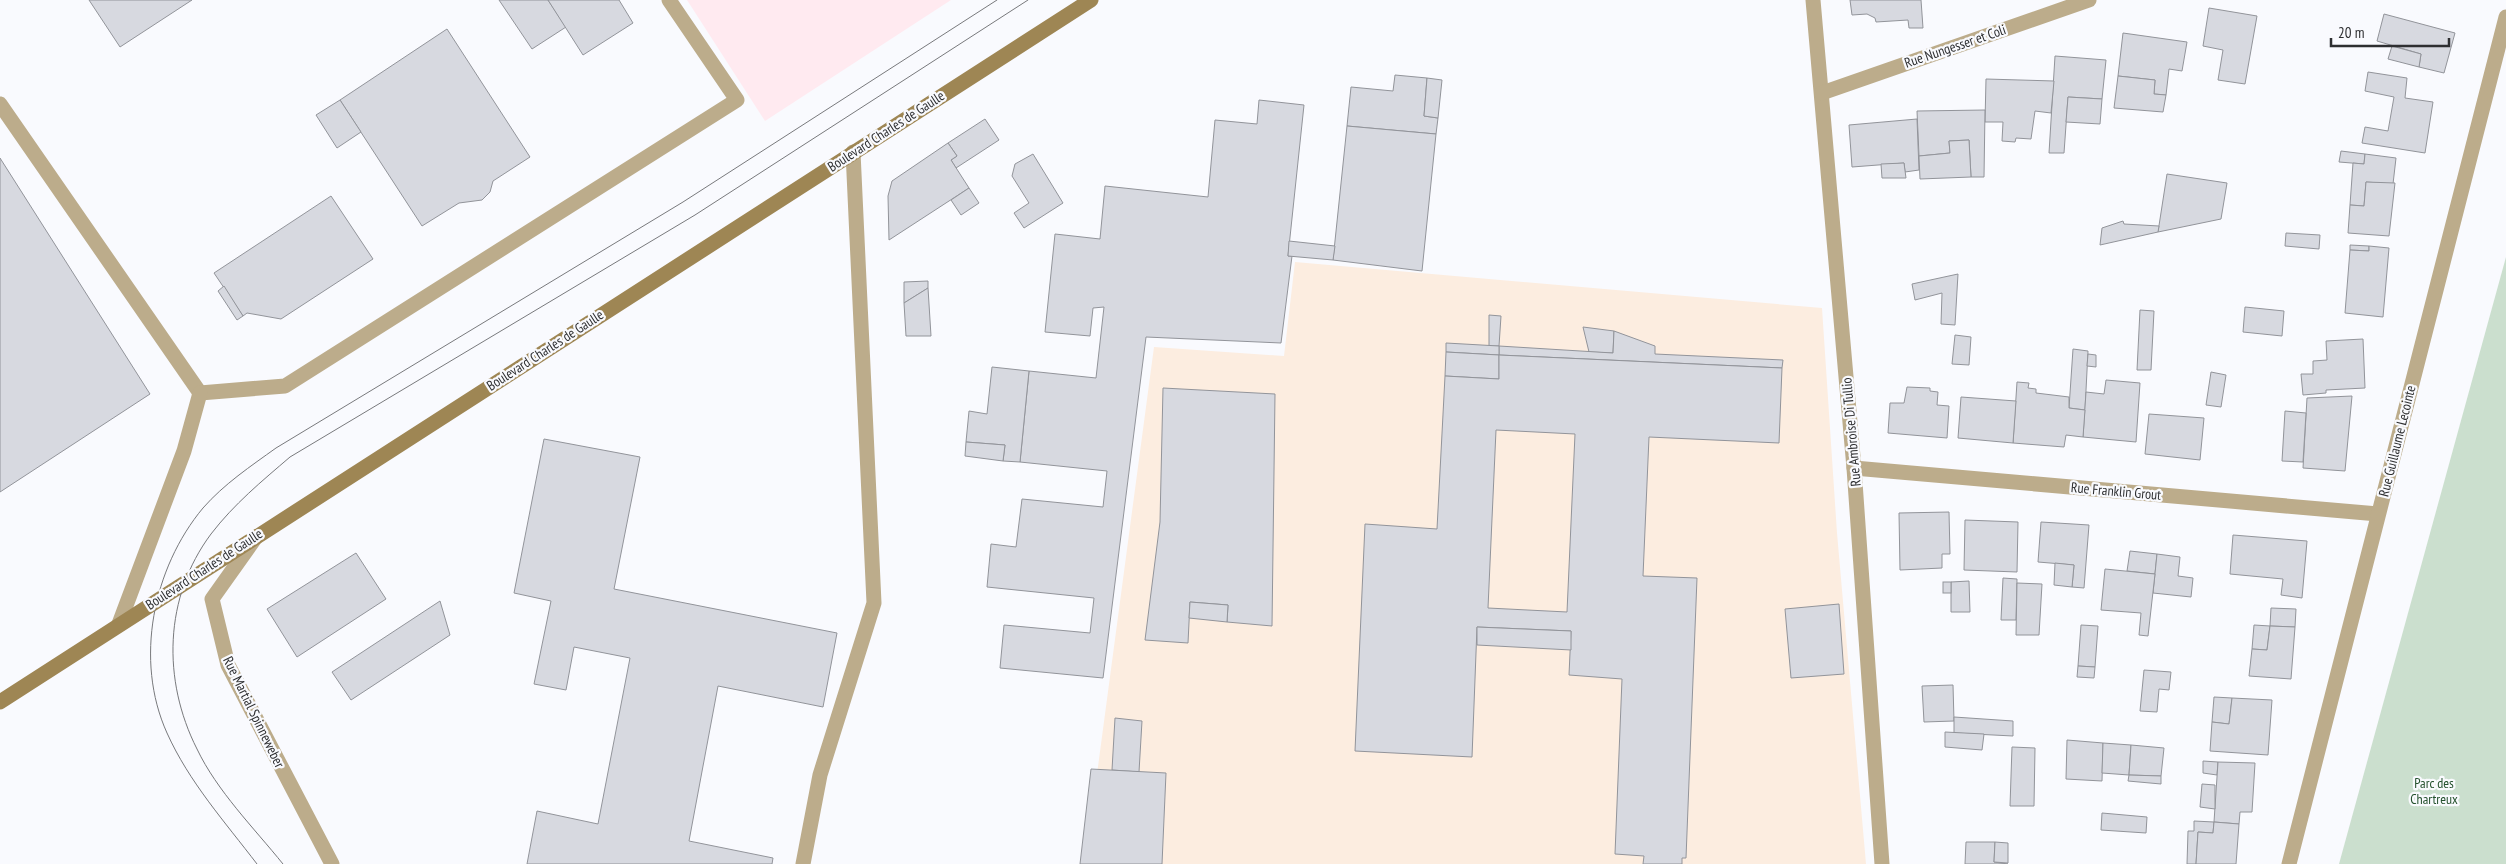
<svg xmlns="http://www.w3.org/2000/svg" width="2506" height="864" viewBox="0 0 2506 864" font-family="'PT Sans Narrow',sans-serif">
<rect width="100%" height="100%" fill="#f9fafe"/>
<polygon fill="#ffeaf0" points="687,0 951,0 765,121"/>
<polygon fill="#fcede0" points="1295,262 1822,308 1837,533 1866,864 1085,864 1154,347 1284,356"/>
<polygon fill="#cbdfce" points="2506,257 2506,864 2339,864"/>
<g fill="#d7d9e0" stroke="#92949a" fill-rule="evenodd">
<polygon points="89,0 192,0 120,47"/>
<polygon points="499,0 548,0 566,27 532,49"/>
<polygon points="548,0 619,0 633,23 583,55"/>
<polygon points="1850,0 1921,0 1923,28 1909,28 1908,20 1876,22 1875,18 1867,14 1852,15"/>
<polygon points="2209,8 2257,16 2245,84 2218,80 2223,50 2203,46"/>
<polygon points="2384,14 2455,33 2444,73 2419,67 2421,54 2377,41"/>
<polygon points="447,29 530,157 493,181 490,192 482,200 459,203 422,226 340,100"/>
<polygon points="2123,33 2187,42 2182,71 2169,69 2166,95 2154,94 2155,80 2118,76"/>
<polygon points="2392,46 2421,54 2419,67 2388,59"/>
<polygon points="2055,56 2106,60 2102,99 2068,97 2064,153 2049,153"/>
<polygon points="2368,72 2407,78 2405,98 2433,102 2425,153 2362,143 2365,127 2388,131 2394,97 2365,91"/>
<polygon points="1395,75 1427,78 1424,116 1438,118 1436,134 1347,126 1351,87 1393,91"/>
<polygon points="2118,76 2155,80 2154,94 2166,95 2163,112 2114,108"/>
<polygon points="1427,78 1442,80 1438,118 1424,116"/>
<polygon points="1986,79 2054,81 2051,113 2035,111 2031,139 2016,138 2015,142 2002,141 2003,122 1985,122"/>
<polygon points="2068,97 2102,99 2100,124 2066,122"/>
<polygon points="340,100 361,132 337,148 316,115"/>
<polygon points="1259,100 1304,105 1288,256 1292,256 1281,343 1146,337 1103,678 1000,668 1004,625 1090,633 1094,598 987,587 991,544 1016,547 1022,499 1103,507 1107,471 1020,462 1029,371 1096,378 1104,307 1093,308 1090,336 1045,332 1055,234 1100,239 1105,186 1208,197 1215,120 1257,124"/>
<polygon points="1985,110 1984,177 1971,177 1969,140 1949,141 1950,153 1919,156 1917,111"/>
<polygon points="985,119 999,140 956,168 951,160 957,156 948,143"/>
<polygon points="1917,119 1919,170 1905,172 1904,163 1852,167 1849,125"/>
<polygon points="1347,126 1436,134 1422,271 1333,260"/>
<polygon points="1969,140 1971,177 1920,179 1919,156 1950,153 1949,141"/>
<polygon points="948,143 957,156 951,160 969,188 889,240 888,196 892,181"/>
<polygon points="2341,151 2365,154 2364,164 2339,162"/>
<polygon points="1033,154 1063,203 1024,228 1014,213 1029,203 1012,176 1015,164"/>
<polygon points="2365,154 2396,158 2393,184 2366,182 2364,206 2350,205 2353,163 2364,164"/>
<polygon points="0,158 150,394 0,492"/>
<polygon points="1904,163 1906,178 1882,178 1881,164"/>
<polygon points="2167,174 2227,183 2221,219 2158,232"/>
<polygon points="2366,182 2395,183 2389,236 2348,233 2350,205 2364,206"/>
<polygon points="969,188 979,203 961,215 951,200"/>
<polygon points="331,196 373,259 281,319 247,313 243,316 214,273"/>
<polygon points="2123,221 2124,224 2159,226 2158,232 2100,245 2102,228"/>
<polygon points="2286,233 2320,235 2319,249 2285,246"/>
<polygon points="1289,241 1335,246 1333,260 1288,256"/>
<polygon points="2350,245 2369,246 2369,251 2350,250"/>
<polygon points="2369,246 2389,248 2383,317 2345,313 2350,250 2369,251"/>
<polygon points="1958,274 1955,325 1941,324 1942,293 1915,300 1912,284"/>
<polygon points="928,281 928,288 904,303 904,282"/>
<polygon points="224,286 243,316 237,320 218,291"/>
<polygon points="928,288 931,336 906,336 904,303"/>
<polygon points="2245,307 2284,311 2282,336 2243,332"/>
<polygon points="2140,310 2154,311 2151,370 2137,370"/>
<polygon points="1489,315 1501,316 1499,346 1489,346"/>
<polygon points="1583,327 1614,331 1613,353 1589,352"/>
<polygon points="1614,331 1655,346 1655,354 1783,360 1782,368 1499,355 1499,346 1613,353"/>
<polygon points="1955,335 1971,337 1969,365 1952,364"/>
<polygon points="2363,339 2365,388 2326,390 2326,393 2303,395 2301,374 2313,374 2313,361 2327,360 2326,341"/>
<polygon points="1446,343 1499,346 1499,355 1446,352"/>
<polygon points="2073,349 2088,351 2085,410 2069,408"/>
<polygon points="1446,352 1499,355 1499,379 1445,376"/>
<polygon points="2088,354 2096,355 2096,367 2087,366"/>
<path d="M1499 355 1782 368 1779 443 1649 437 1643 576 1697 578 1686 858H1682V864H1643L1644 856 1615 854 1622 679 1569 675 1571 631 1477 627 1472 757 1355 751 1365 524 1437 529 1445 376 1499 379ZM1496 430 1575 434 1567 612 1488 608Z"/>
<polygon points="992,367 1029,371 1020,462 1003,461 1005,445 966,442 969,411 987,414"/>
<polygon points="2211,372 2226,375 2221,407 2206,405"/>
<polygon points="2106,380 2140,383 2136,442 2083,437 2086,392 2104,394"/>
<polygon points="2017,382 2029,383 2028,388 2036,389 2036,393 2069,397 2069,408 2085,410 2083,437 2066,435 2064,447 2013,443"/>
<polygon points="1907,387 1930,388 1930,391 1938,392 1937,405 1949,406 1947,438 1888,433 1890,403 1904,403"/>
<polygon points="1163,388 1275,394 1272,626 1227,622 1228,605 1190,602 1188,643 1145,640 1160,522"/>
<polygon points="2352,396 2345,471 2303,468 2307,398"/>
<polygon points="1961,397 2016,401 2013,443 1958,438"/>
<polygon points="2285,411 2306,413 2303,462 2282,461"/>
<polygon points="2149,414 2204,418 2200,460 2145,454"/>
<polygon points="544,439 640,457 614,589 837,633 823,707 718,686 689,841 773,858 772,864 527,864 537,811 598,824 630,658 574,647 566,690 534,684 551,601 514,593"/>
<polygon points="966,442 1005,445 1003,461 965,456"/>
<polygon points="1949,512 1950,554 1942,554 1942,568 1900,570 1899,513"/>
<polygon points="1965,520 2018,522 2017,572 1964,570"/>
<polygon points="2041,522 2089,525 2084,588 2072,587 2074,565 2038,562"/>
<polygon points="2233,535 2307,541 2302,598 2281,595 2283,579 2230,574"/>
<polygon points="2130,551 2157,554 2155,574 2127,571"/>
<polygon points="356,553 386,599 297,657 267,609"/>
<polygon points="2157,554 2180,557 2178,576 2193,578 2191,597 2153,593"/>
<polygon points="2055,563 2074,565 2072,587 2054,585"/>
<polygon points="2105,569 2155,574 2148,636 2139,635 2141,613 2101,610"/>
<polygon points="2003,578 2017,579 2016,620 2001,620"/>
<polygon points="1969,581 1970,612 1951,612 1951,582"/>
<rect x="1943" y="582" width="8" height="11"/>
<polygon points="2017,583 2042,584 2039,635 2016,635"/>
<polygon points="440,601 450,635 351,700 332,672"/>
<polygon points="1190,602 1228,605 1227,622 1189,618"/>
<polygon points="1839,604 1844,674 1791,678 1785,609"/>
<polygon points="2271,608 2296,609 2295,627 2270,626"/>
<polygon points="2081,625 2098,626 2095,667 2078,666"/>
<polygon points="2254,625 2270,626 2267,650 2252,649"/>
<polygon points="2270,626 2295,627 2291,679 2249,676 2252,649 2267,650"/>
<polygon points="1477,627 1571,631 1571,650 1477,645"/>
<polygon points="2078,666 2095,667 2094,678 2077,677"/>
<polygon points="2144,670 2171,672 2169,690 2159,689 2157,712 2140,711"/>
<polygon points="1953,685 1954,721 1924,722 1922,686"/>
<polygon points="2214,697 2232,698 2229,724 2212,722"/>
<polygon points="2232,698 2272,700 2268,755 2210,751 2212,722 2229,724"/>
<polygon points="1954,717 2013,721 2013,736 1954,733"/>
<polygon points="1115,718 1142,721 1139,772 1112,770"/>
<polygon points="1945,732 1984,734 1982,750 1945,747"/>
<polygon points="2067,740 2103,743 2102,781 2066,779"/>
<polygon points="2103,743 2131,745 2129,775 2102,773"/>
<polygon points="2131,745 2164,748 2161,776 2129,775"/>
<polygon points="2012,747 2035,748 2034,806 2010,806"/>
<polygon points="2203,761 2218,762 2217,775 2203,773"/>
<polygon points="2218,762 2255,763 2252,812 2240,812 2239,824 2214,822"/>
<polygon points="1091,769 1166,773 1162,864 1080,864"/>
<polygon points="2129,775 2161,776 2161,784 2128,781"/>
<polygon points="2202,784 2215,785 2215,809 2200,807"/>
<polygon points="2102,813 2147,817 2146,833 2101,830"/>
<polygon points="2194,821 2214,822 2213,833 2198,832 2196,864 2187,864 2188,831 2194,831"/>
<polygon points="2214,822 2239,824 2236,864 2196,864 2198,832 2213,833"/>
<polygon points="1966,842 1995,842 1994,862 2008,864 1965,864"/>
<polygon points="1995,842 2008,843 2008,863 1994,862"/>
</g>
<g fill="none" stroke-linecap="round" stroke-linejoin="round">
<g stroke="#bcac8b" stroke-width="15">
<polyline points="1813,0 1854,468 1882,864"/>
<polyline points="1822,93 2089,0"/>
<polyline points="0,104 200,393"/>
<polyline points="200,393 285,386 737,100 669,0"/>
<polyline points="1854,468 2378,514"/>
<polyline points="256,537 212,599 228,665 332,864"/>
<polyline points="119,624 184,451 200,393"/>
<polyline points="803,864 820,775 874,603 853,152"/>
<polyline points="2289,864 2506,17"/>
</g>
<polyline stroke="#9e8654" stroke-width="15" points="0,702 1091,0"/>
<g stroke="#78797c" stroke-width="1">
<path d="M257 864C225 822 189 782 167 733 134 660 153 568 203 508 224 484 251 466 276 448L683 202 997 0"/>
<path d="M283 864C254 828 217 791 197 749 162 680 164 597 211 534 234 504 262 481 290 457L695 215 1028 0"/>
</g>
</g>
<g text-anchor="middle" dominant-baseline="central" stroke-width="4.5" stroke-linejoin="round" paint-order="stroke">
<g font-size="14" fill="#2e2f31" stroke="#f9fafe">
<text transform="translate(1955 46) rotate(-19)">Rue Nungesser et Coli</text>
<text transform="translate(886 131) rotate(-33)">Boulevard Charles de Gaulle</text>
<text transform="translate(545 350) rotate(-33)">Boulevard Charles de Gaulle</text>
<text transform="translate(1851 432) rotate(-95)">Rue Ambroise Di Tullio</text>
<text transform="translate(2397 441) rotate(-76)">Rue Guillaume Lecointe</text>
<text transform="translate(2116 491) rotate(5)">Rue Franklin Grout</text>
<text transform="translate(204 569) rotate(-33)">Boulevard Charles de Gaulle</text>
<text transform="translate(254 712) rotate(64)">Rue Martial Spinneweber</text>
</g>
<g font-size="14" fill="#24512d" stroke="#f9fafe">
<text x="2434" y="783">Parc des<tspan x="2434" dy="16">Chartreux</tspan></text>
</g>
</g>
<path d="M2331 38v8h118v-8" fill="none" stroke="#2e2f31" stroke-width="2.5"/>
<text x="2338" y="38" font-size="15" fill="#2e2f31" stroke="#f9fafe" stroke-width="4" paint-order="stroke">20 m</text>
</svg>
